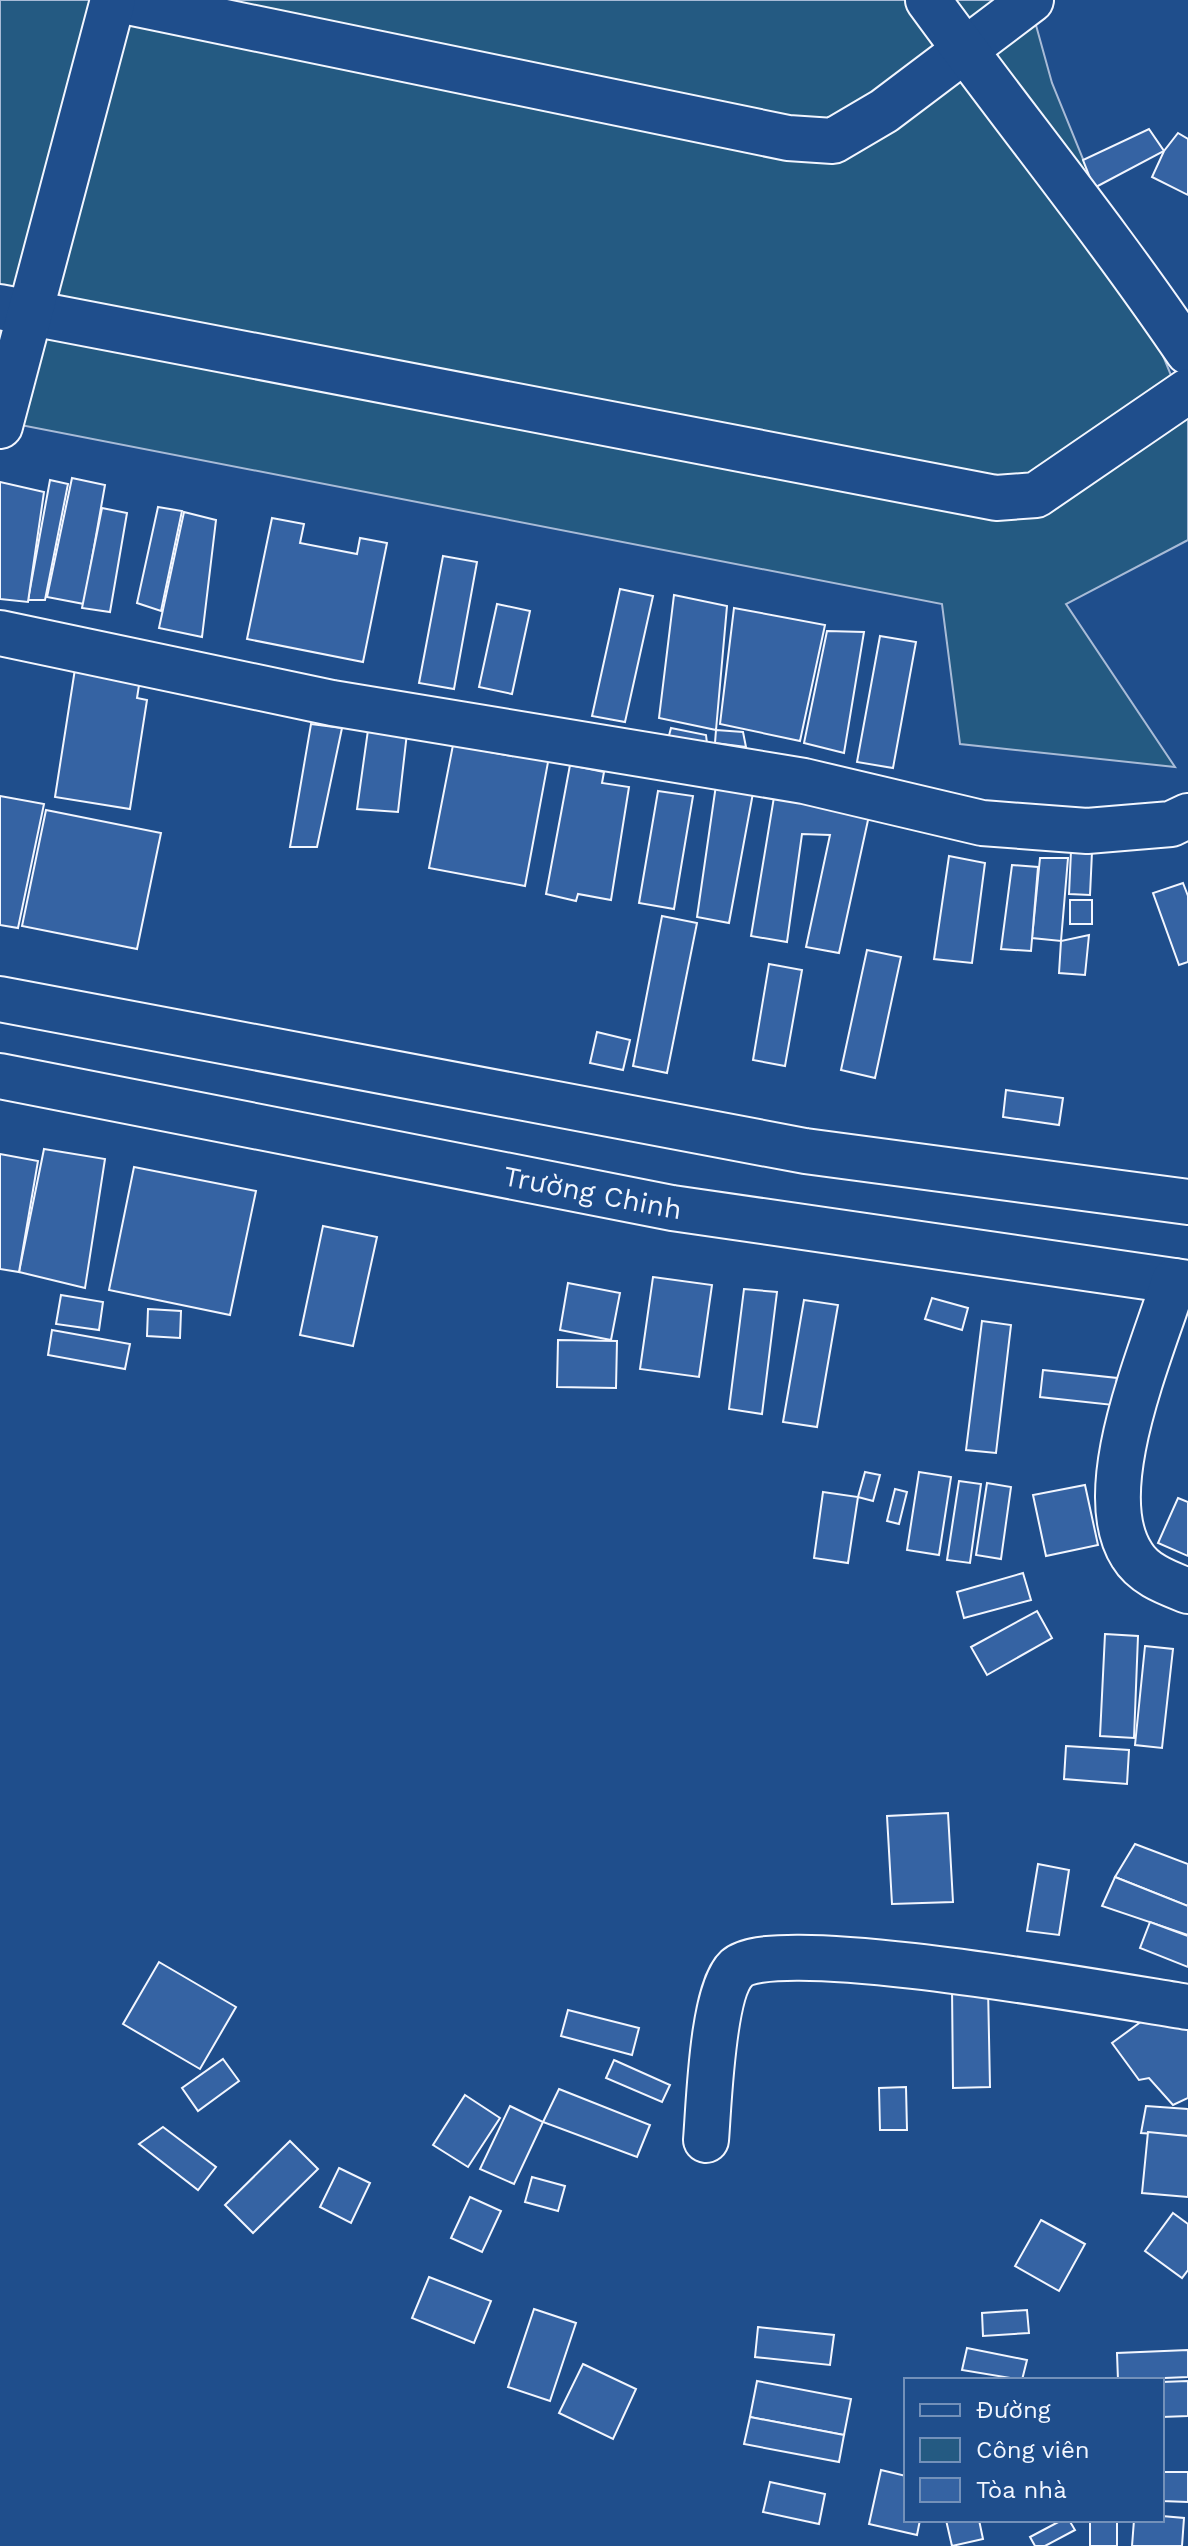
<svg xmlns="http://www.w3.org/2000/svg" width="1188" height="2546" viewBox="0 0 1188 2546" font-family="'Work Sans',sans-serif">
<rect width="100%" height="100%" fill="#1f4e8c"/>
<polygon fill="#245a82" stroke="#a8bbd7" stroke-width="2" points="0,0 1029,0 1052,83 1188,417 1188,540 1066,604 1175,767 960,744 942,604 0,421"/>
<g fill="#3563a3" stroke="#f2f6ff" stroke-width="2">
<polygon points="1149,129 1164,151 1094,188 1083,160"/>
<polygon points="1178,133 1188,139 1188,195 1152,177 1164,151"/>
<polygon points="72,478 105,485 84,604 47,597"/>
<polygon points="50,480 68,484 45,600 28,600"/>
<polygon points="0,482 44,492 28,602 0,599"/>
<polygon points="158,507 182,511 161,611 137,603"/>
<polygon points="102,508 127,513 110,612 82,608"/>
<polygon points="184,512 216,520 202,637 159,628"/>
<polygon points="272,518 304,524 300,543 357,554 360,538 387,543 363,662 247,639"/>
<polygon points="443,556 477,562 454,689 419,683"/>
<polygon points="620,589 653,596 625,722 592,716"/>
<polygon points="674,595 727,606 716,730 659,718"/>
<polygon points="497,604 530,611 512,694 479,687"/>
<polygon points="734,608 825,625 800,741 720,724"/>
<polygon points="827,631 864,632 844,753 804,743"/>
<polygon points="880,636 916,642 893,768 857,762"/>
<polygon points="75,669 140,679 137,698 147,700 130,809 55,797"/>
<polygon points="311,724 342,728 317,847 290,847"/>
<polygon points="671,728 706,735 708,752 667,743"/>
<polygon points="368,730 407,733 398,812 357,809"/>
<polygon points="716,730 743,732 746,747 715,743"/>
<polygon points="515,740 551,746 525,886 429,868 453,745 512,756"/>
<polygon points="570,765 604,772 602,783 629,787 611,900 578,894 576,901 546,894"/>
<polygon points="716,785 753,793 729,923 697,917"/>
<polygon points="658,791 693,796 674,909 639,903"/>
<polygon points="775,791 870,811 839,953 806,947 830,835 802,834 787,942 751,936"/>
<polygon points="0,796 44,804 18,928 0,925"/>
<polygon points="46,810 161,833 137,949 22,926"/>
<polygon points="1071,851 1092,852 1090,895 1069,894"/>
<polygon points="949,856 985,863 972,963 934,959"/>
<polygon points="1040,858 1068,858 1061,941 1032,938"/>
<polygon points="1012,865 1038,867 1031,951 1001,949"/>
<polygon points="1183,883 1188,896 1188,962 1179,965 1153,893"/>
<rect x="1070" y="900" width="22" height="24"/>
<polygon points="662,916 697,923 667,1073 633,1066"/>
<polygon points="1089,935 1085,975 1059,973 1061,941"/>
<polygon points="867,950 901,957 875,1078 841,1070"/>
<polygon points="769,964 802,970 785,1066 753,1060"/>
<polygon points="597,1032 630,1040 623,1070 590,1063"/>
<polygon points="1006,1090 1063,1098 1059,1125 1003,1117"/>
<polygon points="44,1149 105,1159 85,1288 19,1272"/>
<polygon points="0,1154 38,1161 19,1272 0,1269"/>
<polygon points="134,1167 256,1191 230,1315 109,1290"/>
<polygon points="323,1226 377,1237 353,1346 300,1335"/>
<polygon points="653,1277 712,1285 699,1377 640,1369"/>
<polygon points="568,1283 620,1293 611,1340 560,1330"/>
<polygon points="744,1289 777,1292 762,1414 729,1409"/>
<polygon points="61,1295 103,1302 99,1330 56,1324"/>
<polygon points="932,1298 968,1308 962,1330 925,1319"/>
<polygon points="804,1300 838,1305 817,1427 783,1422"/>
<polygon points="148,1309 181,1311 180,1338 147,1336"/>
<polygon points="982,1321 1011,1325 996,1453 966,1450"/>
<polygon points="52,1330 130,1344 125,1369 48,1355"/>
<polygon points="558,1340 617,1341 616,1388 557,1387"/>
<polygon points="1043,1370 1117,1378 1113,1405 1040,1397"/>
<polygon points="865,1472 880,1475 873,1501 858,1497"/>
<polygon points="919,1472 951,1477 939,1555 907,1550"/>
<polygon points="959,1481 981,1484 970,1563 947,1560"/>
<polygon points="987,1483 1011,1487 1001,1559 976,1555"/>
<polygon points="1085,1485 1098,1545 1046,1556 1033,1495"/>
<polygon points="895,1489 907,1492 899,1524 887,1521"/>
<polygon points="823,1492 858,1497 848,1563 814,1558"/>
<polygon points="1178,1498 1188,1502 1188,1556 1158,1543"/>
<polygon points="1023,1573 1031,1600 964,1618 957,1592"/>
<polygon points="1037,1611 1052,1638 987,1675 971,1647"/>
<polygon points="1105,1634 1138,1636 1134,1738 1100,1736"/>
<polygon points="1145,1646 1173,1649 1162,1748 1135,1745"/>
<polygon points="1066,1746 1129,1750 1127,1784 1064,1779"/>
<polygon points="948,1813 953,1902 892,1904 887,1816"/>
<polygon points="1135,1844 1188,1864 1188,1906 1115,1877"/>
<polygon points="1038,1864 1069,1870 1059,1935 1027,1931"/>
<polygon points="1115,1877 1188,1906 1188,1935 1102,1906"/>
<polygon points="1150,1922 1188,1936 1188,1967 1140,1948"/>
<polygon points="159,1962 236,2007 200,2069 123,2024"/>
<polygon points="952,1987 988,1987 990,2087 953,2088"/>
<polygon points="1161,2007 1188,2030 1188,2098 1173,2105 1149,2078 1139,2080 1112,2043"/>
<polygon points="568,2010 639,2028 632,2055 561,2036"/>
<polygon points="223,2059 239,2081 198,2111 182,2088"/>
<polygon points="614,2060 670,2085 662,2102 606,2078"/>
<polygon points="906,2087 907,2130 880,2130 879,2088"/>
<polygon points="559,2089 650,2125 637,2157 543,2122"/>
<polygon points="465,2095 500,2118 468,2167 433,2145"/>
<polygon points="510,2106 543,2122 514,2184 480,2169"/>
<polygon points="1146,2106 1188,2109 1188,2136 1141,2133"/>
<polygon points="163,2127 216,2167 198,2190 139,2144"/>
<polygon points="1148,2132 1188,2136 1188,2197 1142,2193"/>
<polygon points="290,2141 318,2169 253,2233 225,2205"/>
<polygon points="339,2168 370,2183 351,2223 320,2207"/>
<polygon points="532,2177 565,2186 558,2211 525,2202"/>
<polygon points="470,2197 501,2211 482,2252 451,2238"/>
<polygon points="1173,2213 1188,2224 1188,2270 1182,2278 1145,2251"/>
<polygon points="1041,2220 1085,2244 1059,2291 1015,2266"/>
<polygon points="429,2277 491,2301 474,2343 412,2318"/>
<polygon points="534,2309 576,2323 550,2401 508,2387"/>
<polygon points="1027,2310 1029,2333 983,2336 982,2313"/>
<polygon points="758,2327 834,2335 830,2365 755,2357"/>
<polygon points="967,2348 1027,2360 1022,2380 962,2370"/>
<polygon points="1188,2350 1188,2377 1118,2380 1117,2353"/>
<polygon points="583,2364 636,2389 613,2439 559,2413"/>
<polygon points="757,2381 851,2399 844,2435 750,2417"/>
<polygon points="1188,2381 1188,2416 1162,2417 1162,2382"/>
<polygon points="750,2417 844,2435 839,2462 744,2444"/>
<polygon points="881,2470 906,2476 906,2520 920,2520 917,2535 869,2524"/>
<polygon points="1162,2472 1188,2472 1188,2502 1162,2501"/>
<polygon points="770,2482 825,2494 819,2524 763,2512"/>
<polygon points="1162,2516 1184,2518 1182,2546 1132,2546 1134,2520 1162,2520"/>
<polygon points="946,2520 979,2520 983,2539 952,2546"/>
<polygon points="1062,2520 1069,2520 1075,2530 1045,2546 1035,2546 1030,2537"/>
<polygon points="1117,2520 1117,2546 1090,2546 1090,2521"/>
</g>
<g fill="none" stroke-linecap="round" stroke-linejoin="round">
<g stroke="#f2f6ff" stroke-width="48">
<g id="minor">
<polyline points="118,0 788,138 833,141 884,111 1031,0"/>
<path d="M928 0C1014 118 1106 231 1188 352"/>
<polyline points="0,307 996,498 1036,495 1188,391"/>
<polyline points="0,426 113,0"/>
<polyline points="0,633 332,703 804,781 982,823 1087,831 1171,824 1188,816"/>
<polyline points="0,999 805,1151 1188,1202"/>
<path id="s1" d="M0 1076 672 1208 1188 1283"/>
<path d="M1174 1281C1153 1350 1090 1490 1132 1555 1144 1575 1168 1583 1188 1591"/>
<path d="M706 2140C709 2104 712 1991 737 1968 775 1933 1122 1997 1188 2007"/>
</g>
</g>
<use href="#minor" stroke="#1f4e8c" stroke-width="44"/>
</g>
<g text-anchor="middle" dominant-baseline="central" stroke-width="6" stroke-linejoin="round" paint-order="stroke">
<g font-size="28" fill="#f2f6ff" stroke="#1f4e8c">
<text stroke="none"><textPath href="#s1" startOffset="604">Trường Chinh</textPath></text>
</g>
</g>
<rect x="904" y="2378" width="260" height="144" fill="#1f4e8c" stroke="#7391ba" stroke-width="2"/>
<rect x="920" y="2404" width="40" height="12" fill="#1f4e8c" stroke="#7391ba" stroke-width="2"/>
<text x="976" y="2418" font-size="24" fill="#f2f6ff">Đường</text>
<rect x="920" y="2438" width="40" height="24" fill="#245a82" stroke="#7391ba" stroke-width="2"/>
<text x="976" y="2458" font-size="24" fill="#f2f6ff">Công viên</text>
<rect x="920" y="2478" width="40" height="24" fill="#3563a3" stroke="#7391ba" stroke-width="2"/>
<text x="976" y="2498" font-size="24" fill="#f2f6ff">Tòa nhà</text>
</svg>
